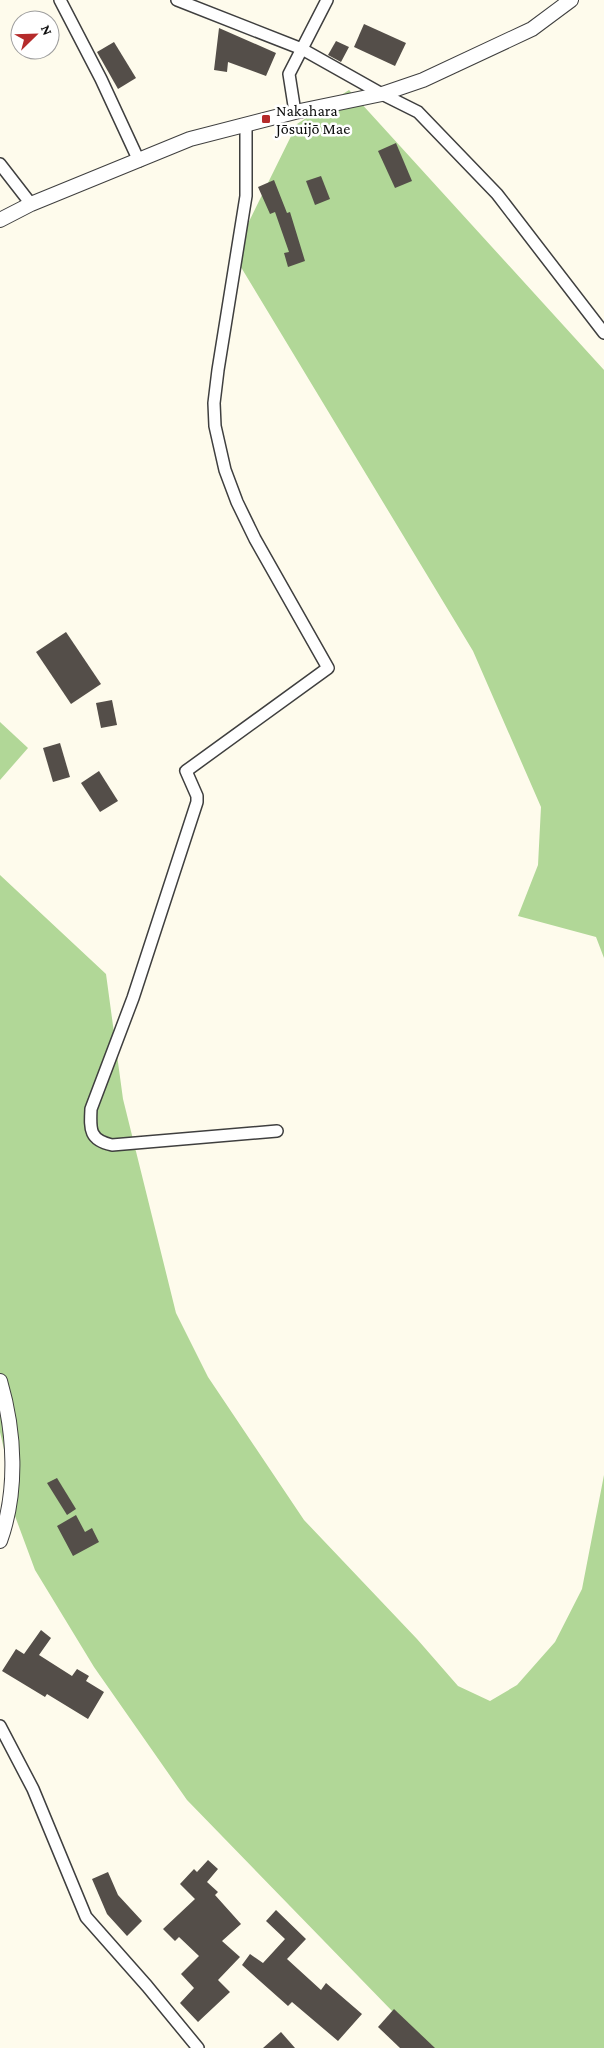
<svg xmlns="http://www.w3.org/2000/svg" width="604" height="2048" viewBox="0 0 604 2048" font-family="'Crimson Pro',serif">
<rect width="100%" height="100%" fill="#fefbec"/>
<g fill="#b1d797">
<polygon points="349,90 604,370 604,958 596,937 518,916 538,865 541,807 473,651 233,254 297,124"/>
<polygon points="0,722 28,748 0,780"/>
<polygon points="0,875 106,974 123,1099 176,1313 208,1377 304,1520 417,1639 458,1686 490,1701 517,1685 555,1642 582,1589 604,1475 604,2048 428,2048 187,1800 94,1667 35,1570 12,1508 12,1484 0,1432"/>
</g>
<g fill="#544e49">
<polygon points="364,24 406,43 395,66 354,47"/>
<polygon points="219,28 276,53 266,76 228,62 227,72 214,70"/>
<polygon points="336,41 349,47 341,62 328,55"/>
<polygon points="114,42 136,78 118,89 97,52"/>
<polygon points="396,143 412,181 395,188 378,151"/>
<polygon points="321,176 330,199 315,205 306,181"/>
<polygon points="274,180 287,213 290,212 305,261 288,267 284,253 289,252 275,212 270,214 258,187"/>
<polygon points="66,632 101,684 71,704 36,652"/>
<polygon points="112,700 117,725 101,728 96,703"/>
<polygon points="60,743 70,777 53,782 43,748"/>
<polygon points="99,771 118,801 100,812 81,783"/>
<polygon points="57,1478 76,1509 67,1515 47,1483"/>
<polygon points="76,1515 85,1532 92,1528 99,1542 73,1556 57,1526"/>
<polygon points="41,1630 51,1638 39,1655 72,1676 77,1669 89,1676 86,1681 104,1692 88,1719 47,1694 45,1697 2,1671 16,1649 24,1654"/>
<polygon points="208,1860 218,1869 207,1882 218,1892 215,1895 241,1924 222,1941 240,1957 218,1980 230,1992 198,2022 180,2003 194,1988 181,1974 199,1956 179,1937 175,1941 163,1929 195,1899 180,1884 194,1869 197,1872"/>
<polygon points="108,1872 118,1895 142,1921 127,1936 107,1914 92,1879"/>
<polygon points="276,1910 306,1939 287,1959 321,1990 326,1983 362,2014 338,2041 292,2002 288,2006 242,1965 250,1954 263,1963 285,1939 266,1921"/>
<polygon points="394,2009 435,2048 400,2048 378,2027"/>
<polygon points="281,2032 295,2048 263,2048"/>
</g>
<g fill="none" stroke-linecap="round" stroke-linejoin="round">
<g stroke="#3f3f3f" stroke-width="14">
<g id="minor">
<polyline points="60,0 101,79 139,161"/>
<polyline points="177,0 302,49 382,94 418,112 497,194 604,333"/>
<polyline points="295,112 289,74 327,0"/>
<path d="M246 125V196L218 370 214 403 215 426 225 470 237 502 255 539 328 668 186 771 197 796V802L133 998 91 1109C90 1129 89 1140 112 1145L277 1131"/>
<polyline points="0,164 31,204"/>
<polyline points="0,1726 33,1789 86,1917 147,1986 198,2048"/>
</g>
</g>
<g stroke="#3f3f3f" stroke-width="16">
<g id="tertiary">
<polyline points="0,220 31,204 190,139 295,112 382,94 423,80 532,29 571,0"/>
<path d="M0 1381C15 1432 18 1491 0 1541"/>
</g>
</g>
<use href="#minor" stroke="#fff" stroke-width="11"/>
<use href="#tertiary" stroke="#fff" stroke-width="14"/>
</g>
<rect fill="#b52b2b" stroke="#fff" stroke-width="2" x="261" y="114" width="10" height="10" rx="2.5"/>
<g text-anchor="middle" dominant-baseline="central" stroke-width="5" stroke-linejoin="round" paint-order="stroke">
<g font-size="16" fill="#0c0c0c" stroke="#fff" text-anchor="start">
<text x="276" y="110">Nakahara<tspan x="276" dy="18">Jōsuijō Mae</tspan></text>
</g>
</g>
<g transform="translate(35 35) rotate(67)"><circle r="24" fill="#ffffff" stroke="#9e9e9e"/>
<path d="M0-4L9 19L0 12L-9 19Z" fill="#b52b2b"/>
<text y="-8" font-size="14" font-weight="bold" text-anchor="middle" fill="#0c0c0c">N</text>
</g>
</svg>
